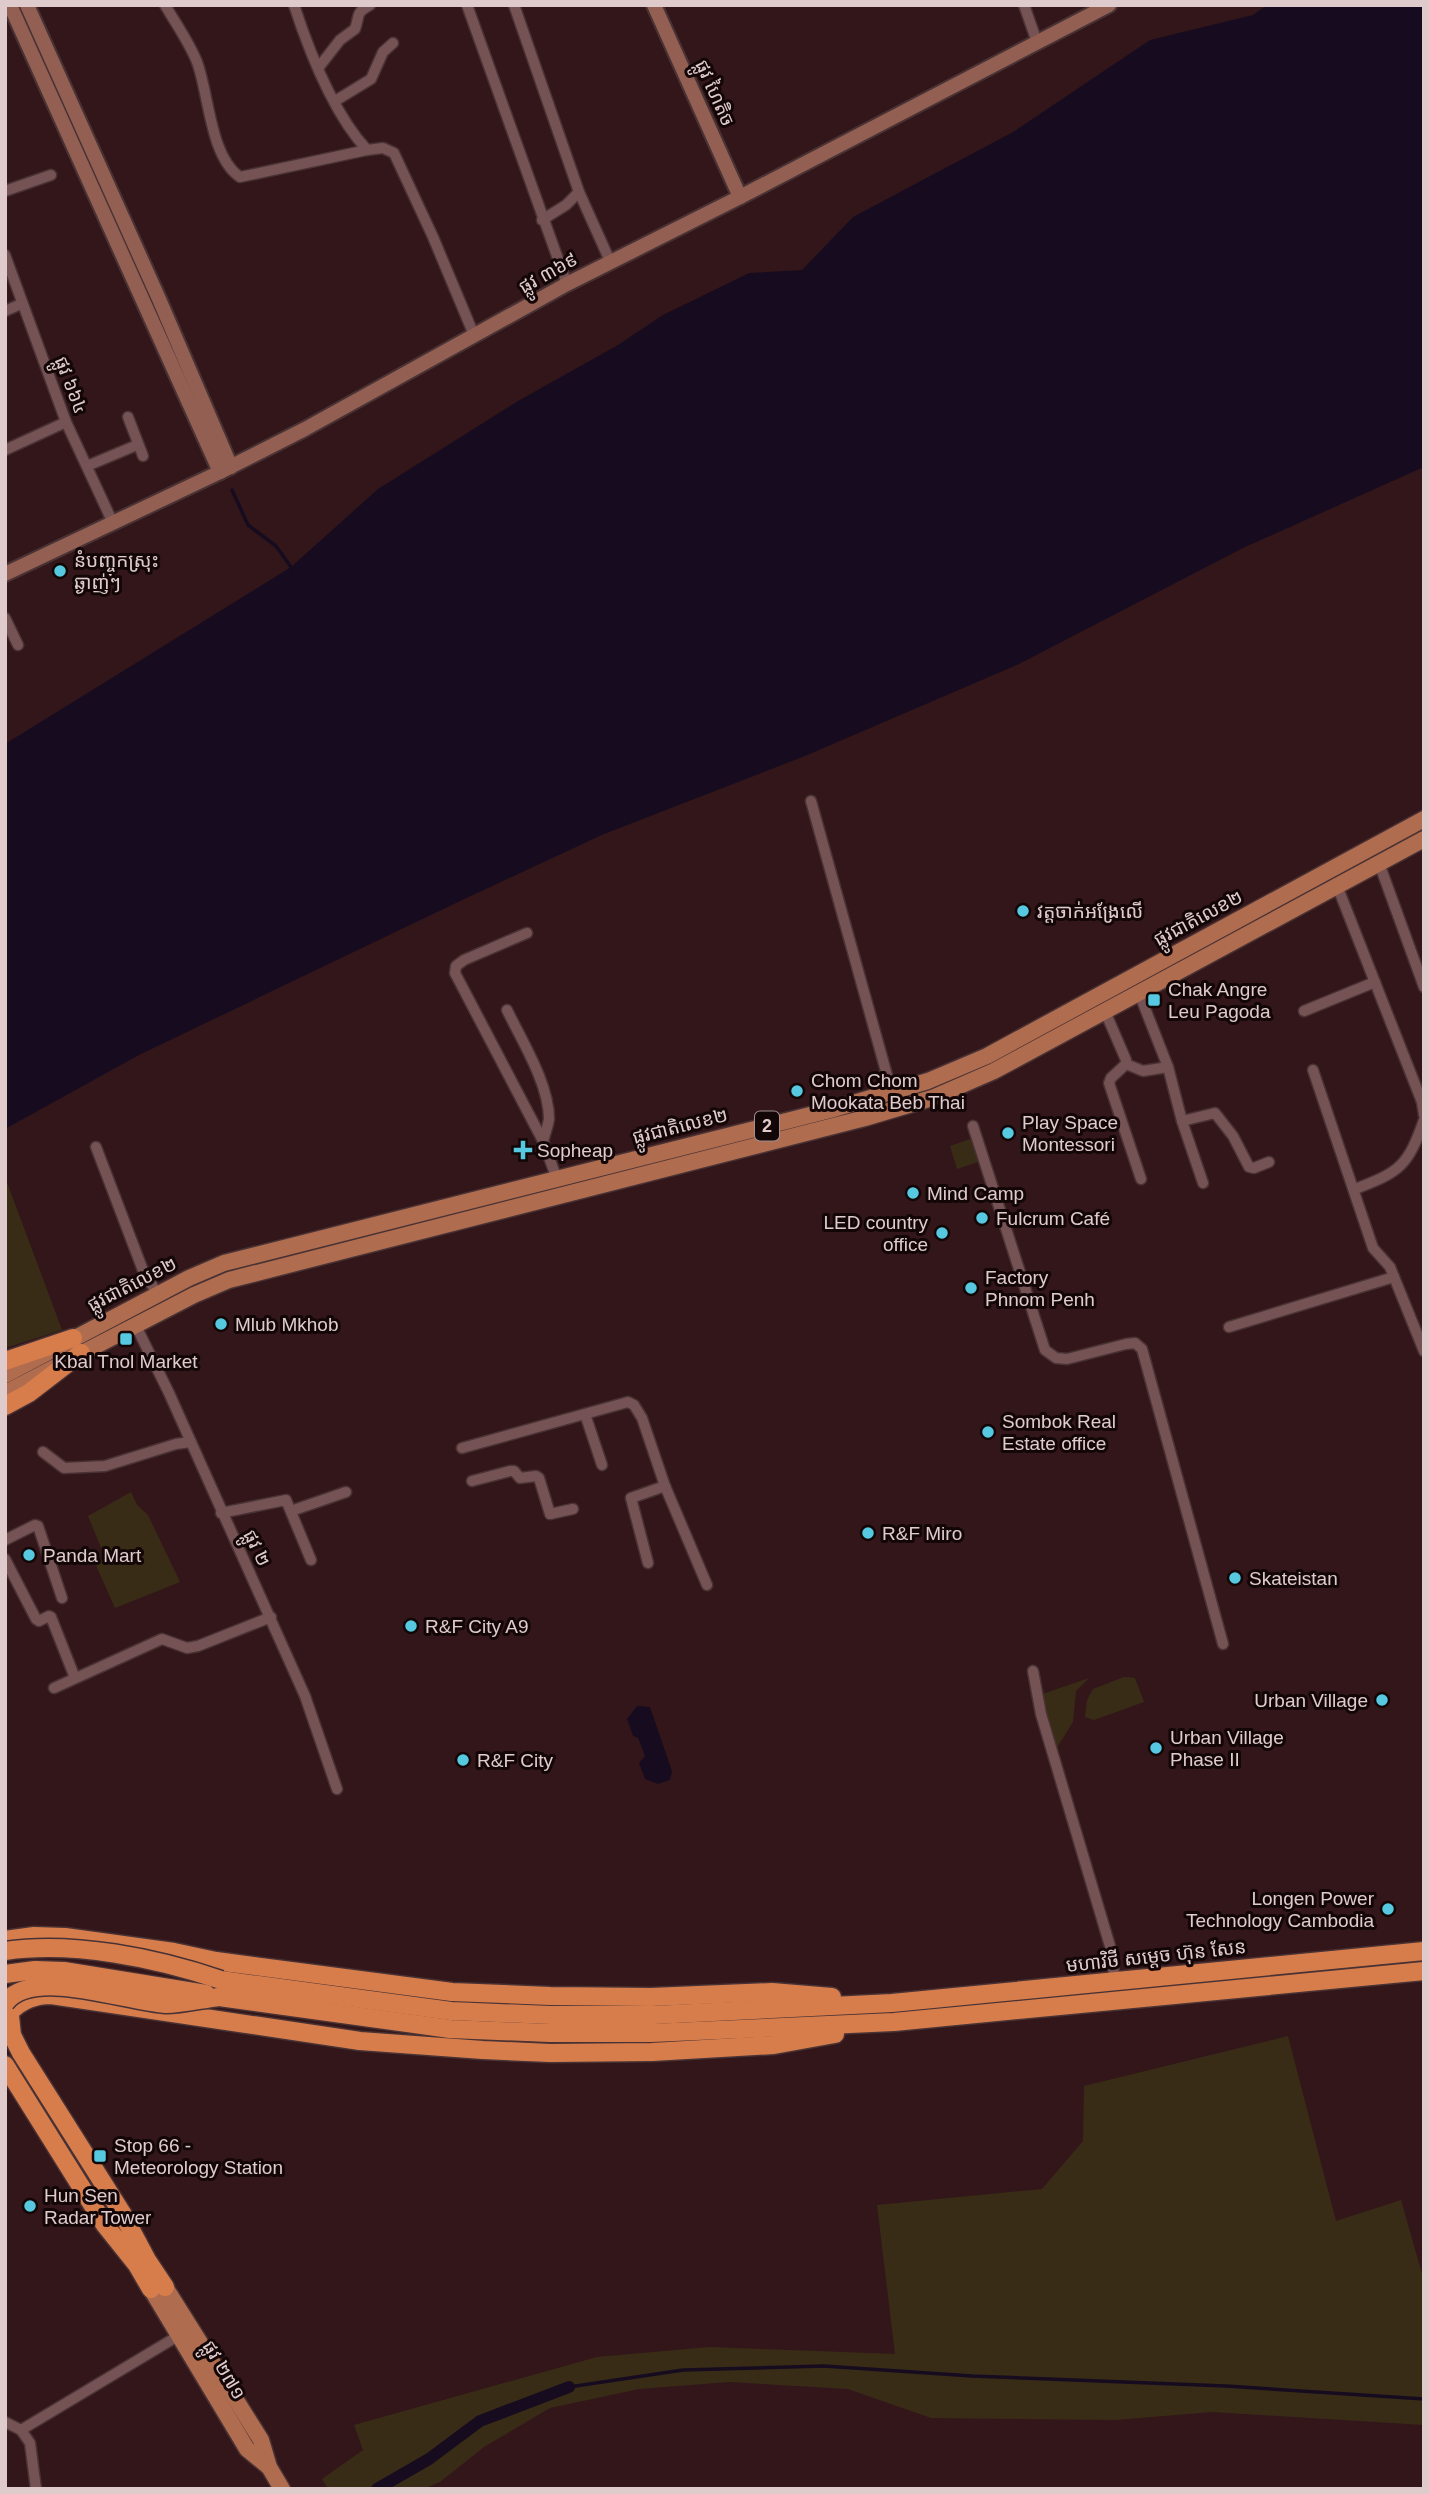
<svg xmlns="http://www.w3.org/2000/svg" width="1429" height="2494" viewBox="0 0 1429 2494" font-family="Arial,'Noto Sans Khmer',sans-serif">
<rect width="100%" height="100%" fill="#331619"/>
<g fill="#392c17">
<polygon points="970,1139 977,1148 981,1161 957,1169 950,1146"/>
<polygon points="5,1177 62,1330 5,1348"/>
<polygon points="131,1492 137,1505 148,1515 180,1582 115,1608 95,1563 105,1557 88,1516"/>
<polygon points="1124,1677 1135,1678 1144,1702 1094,1720 1085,1717 1087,1700 1093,1689"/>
<polygon points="1089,1678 1076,1691 1073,1722 1051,1757 1034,1697"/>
<polygon points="1288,2036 1336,2221 1401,2200 1424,2281 1424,2425 1212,2412 1116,2420 931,2418 848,2389 729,2382 639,2389 550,2408 484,2447 440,2482 423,2489 328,2489 322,2479 363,2450 354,2425 597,2357 709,2347 895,2354 877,2205 1042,2189 1083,2141 1084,2086"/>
</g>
<g fill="#170c1f">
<polygon points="1267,5 1424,5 1424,467 1243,548 1019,664 805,756 604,834 458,902 139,1055 5,1129 5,744 291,567 378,489 518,401 618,345 663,315 749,273 802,270 853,217 1013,132 1150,40 1253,15"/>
<polygon points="637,1706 650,1707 672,1771 670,1780 658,1784 645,1779 639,1763 645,1756 638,1738 633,1736 627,1719"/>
</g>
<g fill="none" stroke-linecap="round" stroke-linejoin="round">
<g stroke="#170c1f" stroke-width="3.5">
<polyline points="232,490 248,525 276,546 291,567"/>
<polyline points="569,2387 683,2370 824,2366 972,2376 1226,2386 1424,2399"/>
</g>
<polyline stroke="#170c1f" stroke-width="12" points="377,2489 429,2459 480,2421 569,2387"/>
<g stroke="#493234" stroke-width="13">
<g id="street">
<path d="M165 5C176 24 189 42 197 62 209 94 210 157 240 177L367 150 383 148 394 153 433 237 474 335"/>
<path d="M294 5C309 51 334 114 367 150"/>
<polyline points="467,5 567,284"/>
<polyline points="514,5 579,192 610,261"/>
<polyline points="1024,5 1037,42"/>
<path d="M319 67 340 40 355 29C360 15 355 13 370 5"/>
<polyline points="335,101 371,79 383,52 393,43"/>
<polyline points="5,191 51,175"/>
<polyline points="542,220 566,205 579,192"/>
<polyline points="5,255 66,422 113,523"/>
<polyline points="5,311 21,304"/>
<polyline points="128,417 143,456"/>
<polyline points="5,450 66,422"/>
<polyline points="87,466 137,445"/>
<polyline points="5,618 18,645"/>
<polyline points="811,801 892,1093"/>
<polyline points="1379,863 1424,987"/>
<polyline points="1336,883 1422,1102 1424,1115"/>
<polyline points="527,933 464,960 456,966 455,973 543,1141 557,1179"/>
<polyline points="1139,993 1168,1067 1182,1121 1203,1183"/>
<polyline points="1104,1009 1126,1060 1126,1064 1111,1078 1109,1083 1141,1179"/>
<path d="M507 1010C522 1041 549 1084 549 1119 548 1126 545 1134 543 1141"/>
<polyline points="1304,1011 1375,982"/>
<polyline points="1126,1064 1143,1071 1168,1067"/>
<polyline points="1313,1070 1373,1248 1390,1267 1424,1351"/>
<polyline points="1182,1121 1215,1113 1233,1136 1249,1167 1254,1168 1269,1162"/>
<polyline points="973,1126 1045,1350 1056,1358 1067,1359 1126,1344 1135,1343 1142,1349 1223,1644"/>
<polyline points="96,1147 144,1273 158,1294"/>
<path d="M1355 1189C1400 1172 1408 1166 1424 1120"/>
<polyline points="136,1326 169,1393 305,1696 337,1789"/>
<polyline points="1229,1327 1394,1277"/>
<polyline points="585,1414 602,1465"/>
<polyline points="462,1448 628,1402 634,1405 642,1418 665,1486 707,1585"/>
<polyline points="43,1452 64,1468 105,1466 176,1444 191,1442"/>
<polyline points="472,1481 510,1471 514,1471 520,1478 536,1476 539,1478 550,1514 573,1509"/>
<polyline points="291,1511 346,1492"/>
<polyline points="221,1513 286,1500 311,1560"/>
<polyline points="5,1540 35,1525 38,1526 62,1598"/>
<polyline points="5,1559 36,1619 39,1621 49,1616 51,1617 75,1678"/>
<polyline points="648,1563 631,1498 665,1486"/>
<polyline points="1033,1671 1041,1714 1110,1946 1115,1981"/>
<polyline points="54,1688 162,1639 187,1648 198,1646 271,1617"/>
<polyline points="5,2422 21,2430 183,2333"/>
<polyline points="21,2430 30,2443 36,2489"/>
</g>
</g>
<g stroke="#493234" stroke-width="18">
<g id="secondary">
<polyline points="10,5 220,472"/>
<polyline points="27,5 159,299 231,467"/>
<polyline points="654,5 740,197"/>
<polyline points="5,574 220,472 305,429 567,284 740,197 1109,5"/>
</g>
</g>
<g stroke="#493234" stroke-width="19">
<g id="primary">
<polyline points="5,1375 189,1278 224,1263 830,1110 928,1081 987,1056 1424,819"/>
<polyline points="5,1393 194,1295 229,1280 865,1118 932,1098 994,1071 1424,839"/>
<polyline points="165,2287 261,2440 269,2467 282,2489"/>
<polyline points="151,2289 247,2449 269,2467"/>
</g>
</g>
<g stroke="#493234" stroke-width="21">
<g id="highway">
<polyline points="5,1361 73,1338"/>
<polyline points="5,1406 29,1393 81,1353"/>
<polyline points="5,1940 34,1936 65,1937 174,1952 216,1961 452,1992 550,1996 651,1997 772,1992 832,1997"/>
<polyline points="221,1980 451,2011 550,2015 654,2015 892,2003 1424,1951"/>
<polyline points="219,1997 450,2029 550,2033 651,2033 894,2022 1424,1971"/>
<path d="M11 2011C22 2000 35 1995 51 1995L360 2041 483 2050 550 2053 652 2052 774 2045 835 2034"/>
<polyline points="10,2016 12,2035 21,2053 122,2213 147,2260 165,2287"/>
<polyline points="5,2065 105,2225 137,2265 151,2289"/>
</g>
</g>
<use href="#street" stroke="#755254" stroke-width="10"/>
<use href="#secondary" stroke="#925f52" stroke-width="14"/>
<use href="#primary" stroke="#b06c4f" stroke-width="16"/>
<use href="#highway" stroke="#d77d4c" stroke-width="18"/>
<g stroke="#493234" stroke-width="21" stroke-linecap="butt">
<g id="highway-bridge">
<path d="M5 1951C74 1941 156 1958 221 1980"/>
<polyline points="5,1974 35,1970 64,1971 206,1994"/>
<path d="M5 2003C33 1966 126 2002 166 2004 183 2004 202 1999 219 1997"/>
</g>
</g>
<use href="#highway-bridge" stroke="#d77d4c" stroke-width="18"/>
</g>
<g fill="#56c9e0" stroke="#120607" stroke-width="2.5">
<circle cx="60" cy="571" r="7"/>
<circle cx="1023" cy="911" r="7"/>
<rect x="1147" y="993" width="14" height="14" rx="3.5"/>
<circle cx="797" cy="1091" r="7"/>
<circle cx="1008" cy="1133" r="7"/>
<path d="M519.5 1139.5h7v7h7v7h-7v7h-7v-7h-7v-7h7z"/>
<circle cx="913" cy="1193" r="7"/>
<circle cx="982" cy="1218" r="7"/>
<circle cx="942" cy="1233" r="7"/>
<circle cx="971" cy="1288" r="7"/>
<circle cx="221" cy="1324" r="7"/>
<rect x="119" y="1332" width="14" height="14" rx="3.5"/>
<circle cx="988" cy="1432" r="7"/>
<circle cx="868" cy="1533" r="7"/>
<circle cx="29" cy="1555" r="7"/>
<circle cx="1235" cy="1578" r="7"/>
<circle cx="411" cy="1626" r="7"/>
<circle cx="1382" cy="1700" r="7"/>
<circle cx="1156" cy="1748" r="7"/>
<circle cx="463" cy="1760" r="7"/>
<circle cx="1388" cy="1909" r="7"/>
<rect x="93" y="2149" width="14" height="14" rx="3.5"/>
<circle cx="30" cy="2206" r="7"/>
</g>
<g text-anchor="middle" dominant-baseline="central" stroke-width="6" stroke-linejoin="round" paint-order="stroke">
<rect fill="#120607" stroke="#a29091" stroke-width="2" x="755" y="1111.5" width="24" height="29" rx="5"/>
<g font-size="18" font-weight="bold" fill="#e0cbcc">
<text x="767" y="1126">2</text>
</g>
<g font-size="19" fill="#e0cbcc" stroke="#120607">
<text transform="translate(715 93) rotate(66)">ផ្លូវ ហៃតិច</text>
<text transform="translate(548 273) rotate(-29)">ផ្លូវ ៣៦៩</text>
<text transform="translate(71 385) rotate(69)">ផ្លូវ ៦៦៤</text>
<text transform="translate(1198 918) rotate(-28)">ផ្លូវជាតិលេខ២</text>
<text transform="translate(680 1126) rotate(-14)">ផ្លូវជាតិលេខ២</text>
<text transform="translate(132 1284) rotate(-27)">ផ្លូវជាតិលេខ២</text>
<text transform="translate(257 1548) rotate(64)">ផ្លូវ ២</text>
<text transform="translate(1156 1956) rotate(-6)">មហាវិថី សម្តេច ហ៊ុន សែន</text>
<text transform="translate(224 2370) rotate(59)">ផ្លូវ ២៧១</text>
</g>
<g font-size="19" fill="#e0cbcc" stroke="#120607" text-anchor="start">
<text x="74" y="560">នំបញ្ចុកស្រុះ<tspan x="74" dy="22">ឆ្ងាញ់ៗ</tspan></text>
<text x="1037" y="911">វត្តចាក់អង្រែលើ</text>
<text x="1168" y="989">Chak Angre<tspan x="1168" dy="22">Leu Pagoda</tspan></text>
<text x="811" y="1080">Chom Chom<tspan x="811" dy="22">Mookata Beb Thai</tspan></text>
<text x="1022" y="1122">Play Space<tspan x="1022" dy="22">Montessori</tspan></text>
<text x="537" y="1150">Sopheap</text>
<text x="927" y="1193">Mind Camp</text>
<text x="996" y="1218">Fulcrum Café</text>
<text x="928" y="1222" text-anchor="end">LED country<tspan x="928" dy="22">office</tspan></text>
<text x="985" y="1277">Factory<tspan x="985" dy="22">Phnom Penh</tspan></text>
<text x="235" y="1324">Mlub Mkhob</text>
<text x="126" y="1361" text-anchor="middle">Kbal Tnol Market</text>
<text x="1002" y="1421">Sombok Real<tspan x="1002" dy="22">Estate office</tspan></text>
<text x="882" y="1533">R&amp;F Miro</text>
<text x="43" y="1555">Panda Mart</text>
<text x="1249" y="1578">Skateistan</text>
<text x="425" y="1626">R&amp;F City A9</text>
<text x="1368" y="1700" text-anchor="end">Urban Village</text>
<text x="1170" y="1737">Urban Village<tspan x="1170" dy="22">Phase II</tspan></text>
<text x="477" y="1760">R&amp;F City</text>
<text x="1374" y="1898" text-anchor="end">Longen Power<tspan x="1374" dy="22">Technology Cambodia</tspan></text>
<text x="114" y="2145">Stop 66 -<tspan x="114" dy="22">Meteorology Station</tspan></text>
<text x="44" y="2195">Hun Sen<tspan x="44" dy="22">Radar Tower</tspan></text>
</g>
</g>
<rect width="1429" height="2494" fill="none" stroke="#e0cbcc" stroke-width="14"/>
</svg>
